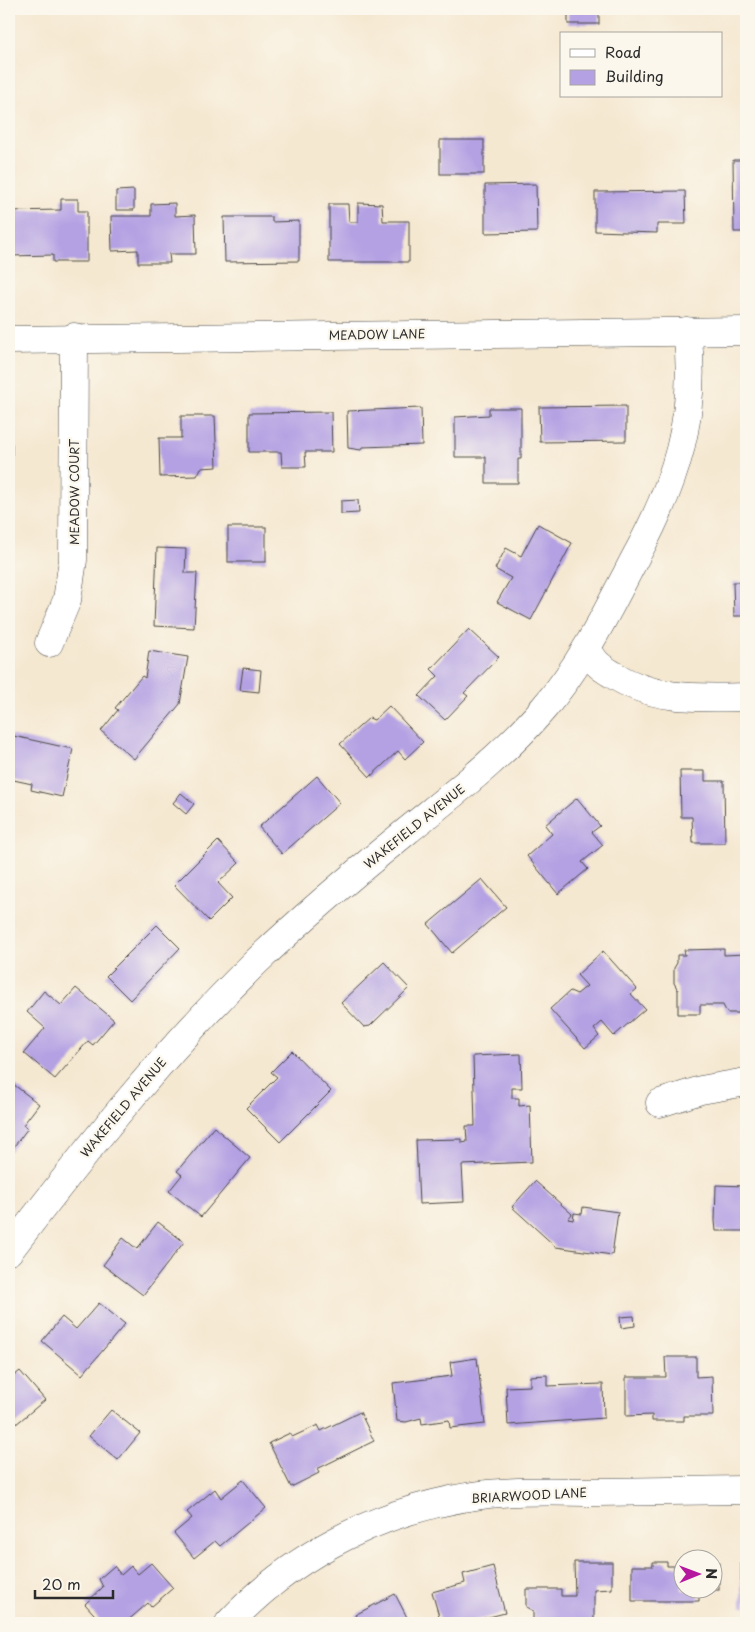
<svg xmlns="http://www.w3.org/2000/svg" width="755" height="1632" viewBox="0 0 755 1632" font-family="'Playpen Sans',sans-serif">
<rect width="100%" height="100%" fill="#fbf7ec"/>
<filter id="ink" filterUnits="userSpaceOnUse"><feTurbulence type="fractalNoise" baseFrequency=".02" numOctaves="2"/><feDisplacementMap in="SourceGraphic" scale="10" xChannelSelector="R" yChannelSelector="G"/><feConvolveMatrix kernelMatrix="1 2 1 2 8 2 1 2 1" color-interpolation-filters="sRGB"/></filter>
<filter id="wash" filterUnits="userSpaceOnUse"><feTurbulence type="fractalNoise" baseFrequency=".0096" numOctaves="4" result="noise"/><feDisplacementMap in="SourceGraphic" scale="20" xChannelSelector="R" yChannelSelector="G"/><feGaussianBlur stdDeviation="1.12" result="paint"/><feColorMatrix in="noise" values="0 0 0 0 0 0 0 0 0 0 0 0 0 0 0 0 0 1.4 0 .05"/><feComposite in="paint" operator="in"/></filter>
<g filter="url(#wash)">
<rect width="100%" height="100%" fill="#f5e8d1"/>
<g id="blocks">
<g fill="#b4a1e3">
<rect x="568" y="9" width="31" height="15"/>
<rect x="440" y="140" width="44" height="34"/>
<polygon points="733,160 746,160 746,232 734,232"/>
<polygon points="536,184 537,232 485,233 485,185"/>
<polygon points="134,190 134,210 116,210 116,191"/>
<polygon points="685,191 686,224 657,224 657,233 595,231 595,192"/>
<polygon points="61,199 78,199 78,211 87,211 87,262 53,262 53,255 9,256 9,211 61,210"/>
<polygon points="175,203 175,216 195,215 196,254 169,254 170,263 138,263 138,250 112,251 111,216 151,216 151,204"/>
<polygon points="358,203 382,204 383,221 409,221 409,262 329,262 329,204 348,204 349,222 358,222"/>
<polygon points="224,217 272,217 272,222 299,221 299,261 225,262"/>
<polygon points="626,406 626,441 540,442 539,407"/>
<polygon points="421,408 422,445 362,447 361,450 348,448 347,411"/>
<polygon points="489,408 521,408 521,459 518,459 518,483 486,483 486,457 455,457 455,417 489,415"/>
<polygon points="331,412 332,452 305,452 306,467 282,467 281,452 249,452 249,413"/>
<polygon points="181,416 215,416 217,467 201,468 197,476 160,477 159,438 181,438"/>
<rect x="9" y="444" width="3" height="53"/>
<polygon points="358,500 359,513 341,514 341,501"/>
<polygon points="538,524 572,543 531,620 497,602 511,578 495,569 506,548 521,556"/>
<rect x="228" y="527" width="38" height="35"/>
<polygon points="157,548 186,549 185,573 197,573 194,628 154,626"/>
<polygon points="733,582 746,582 746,616 734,616"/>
<polygon points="469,629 499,657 464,693 468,696 445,720 419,696 438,676 431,669"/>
<polygon points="149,651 188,657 180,704 134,759 101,731 118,710 115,708 142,676 145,678"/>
<polygon points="243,668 261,670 259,692 240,690"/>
<polygon points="389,706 423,742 405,759 398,751 370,777 340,744 369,718 374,720"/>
<polygon points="9,735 73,749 62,797 31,790 32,784 9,779"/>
<polygon points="680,771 705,771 705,781 724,781 725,843 693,843 692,817 681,817"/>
<polygon points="317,776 340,803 282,854 259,827"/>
<polygon points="181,793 194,804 186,814 173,803"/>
<polygon points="577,798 600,826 592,832 603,845 582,862 588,869 558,894 527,856 552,834 545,825"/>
<polygon points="218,841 239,863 218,883 232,898 209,921 174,885"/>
<polygon points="482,879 506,907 452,953 428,924"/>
<polygon points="157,925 180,948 130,1000 106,976"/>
<polygon points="724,949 724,955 746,954 746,1013 727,1013 723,1005 700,1005 700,1014 678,1014 678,990 674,983 674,968 677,963 677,955 685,955 684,950"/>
<polygon points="603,951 637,989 631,994 645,1009 614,1036 602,1022 594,1029 599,1036 585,1048 550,1009 570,991 577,994 587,986 577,975"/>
<polygon points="384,962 409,988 370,1026 364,1027 341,1003"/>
<polygon points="76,988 114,1020 93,1045 88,1041 55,1079 24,1053 45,1028 27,1012 44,991 61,1005"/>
<polygon points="292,1051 331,1091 280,1142 246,1108 277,1077 271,1072"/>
<polygon points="521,1054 522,1088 512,1088 512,1098 519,1098 519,1106 530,1105 532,1162 462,1165 464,1202 419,1204 416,1140 462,1139 462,1143 467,1142 466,1126 475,1126 473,1056"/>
<polygon points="9,1081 39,1104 23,1125 28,1128 9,1153"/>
<polygon points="214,1127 250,1158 201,1217 169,1191 182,1175 177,1171"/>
<polygon points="535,1181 572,1214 568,1219 573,1220 574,1213 582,1214 583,1207 618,1212 612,1255 556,1247 512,1207"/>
<polygon points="716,1185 746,1186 746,1231 716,1231 715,1221"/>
<polygon points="158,1222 184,1242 143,1295 103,1265 123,1238 137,1249"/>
<polygon points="99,1303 125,1324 82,1375 42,1341 62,1317 76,1329"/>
<polygon points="634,1316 635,1326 621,1328 620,1317"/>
<polygon points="665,1357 696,1357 696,1377 712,1376 713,1416 684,1416 684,1421 652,1421 652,1415 626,1416 626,1377 666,1377"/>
<polygon points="477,1358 485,1424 450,1428 449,1420 422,1424 421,1418 406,1422 397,1421 393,1383 452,1376 450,1362"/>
<polygon points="20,1371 45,1400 9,1430 9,1380"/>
<polygon points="547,1375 547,1386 603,1384 604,1418 508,1425 506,1387 530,1386 530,1376"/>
<polygon points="111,1410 140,1433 118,1460 89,1436"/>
<polygon points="360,1412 374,1441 317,1469 319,1473 291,1487 269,1443 290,1433 292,1437 318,1425 321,1431"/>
<polygon points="243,1480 266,1508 220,1546 215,1541 194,1558 174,1533 192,1518 187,1512 215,1489 221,1498"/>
<polygon points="678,1561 682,1561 682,1590 699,1590 699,1601 632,1601 632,1566 653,1566 653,1562 667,1562 667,1566 678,1566"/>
<polygon points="574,1562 612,1562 612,1589 594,1590 594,1623 533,1623 533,1611 526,1607 526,1589 561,1589 561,1596 575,1596"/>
<polygon points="151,1563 173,1588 151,1607 148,1603 125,1623 102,1623 85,1604 103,1587 99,1579 114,1566 121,1575 131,1566 138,1574"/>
<rect x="712" y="1563" width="7" height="27"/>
<polygon points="741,1563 746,1564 746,1607 741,1607"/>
<polygon points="493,1566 505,1613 465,1623 441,1623 432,1592 465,1583 463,1574"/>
<polygon points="395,1594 410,1623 359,1623 355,1615"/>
</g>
</g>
</g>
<g filter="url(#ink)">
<use href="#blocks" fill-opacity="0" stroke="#494744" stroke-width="1"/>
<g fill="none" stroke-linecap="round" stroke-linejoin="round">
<g stroke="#494744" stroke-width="29">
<g id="minor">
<polyline points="9,340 746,331"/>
<polyline points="49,643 67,600 73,560 74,337"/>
<path d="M588 647C591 660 600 667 612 674 653 701 699 698 746 697"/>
<polyline points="660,1103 701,1090 746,1082"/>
<path d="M9 1251C86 1150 164 1052 255 963 303 917 354 874 407 831 454 793 503 756 543 709 582 664 608 610 635 558 675 485 698 416 687 331"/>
<path d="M229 1623C297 1550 389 1506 488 1494 524 1490 562 1492 598 1492 648 1491 697 1491 746 1490"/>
</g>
</g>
<use href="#minor" stroke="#fff" stroke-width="28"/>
</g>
</g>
<g text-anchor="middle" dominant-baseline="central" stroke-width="4.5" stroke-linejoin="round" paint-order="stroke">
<g font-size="12" fill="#2b2b2b" stroke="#fbf7ec">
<text transform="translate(377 334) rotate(-1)">MEADOW LANE</text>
<text transform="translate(74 492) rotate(-90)">MEADOW COURT</text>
<text transform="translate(414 826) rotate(-39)">WAKEFIELD AVENUE</text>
<text transform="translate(123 1107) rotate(-50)">WAKEFIELD AVENUE</text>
<text transform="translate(529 1495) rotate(-3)">BRIARWOOD LANE</text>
</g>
</g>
<rect width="755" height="1632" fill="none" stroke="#fbf7ec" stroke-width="30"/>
<rect x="560" y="32" width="162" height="65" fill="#fbf7ec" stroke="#a8a59f"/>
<rect x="570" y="49" width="25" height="8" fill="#ffffff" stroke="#a8a59f"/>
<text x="605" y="58" font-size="15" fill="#2b2b2b">Road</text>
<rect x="570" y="70" width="25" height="15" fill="#b4a1e3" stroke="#a8a59f"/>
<text x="605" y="82" font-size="15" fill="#2b2b2b">Building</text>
<g transform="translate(698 1574) rotate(89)"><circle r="24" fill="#fbf7ec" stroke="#a8a59f"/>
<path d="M0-4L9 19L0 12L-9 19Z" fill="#b5179e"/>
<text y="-8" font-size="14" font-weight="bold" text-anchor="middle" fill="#2b2b2b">N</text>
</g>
<path d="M35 1590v8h78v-8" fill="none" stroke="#2b2b2b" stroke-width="2.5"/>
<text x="42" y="1590" font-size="15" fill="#2b2b2b" stroke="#fbf7ec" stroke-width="4" paint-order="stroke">20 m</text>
</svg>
